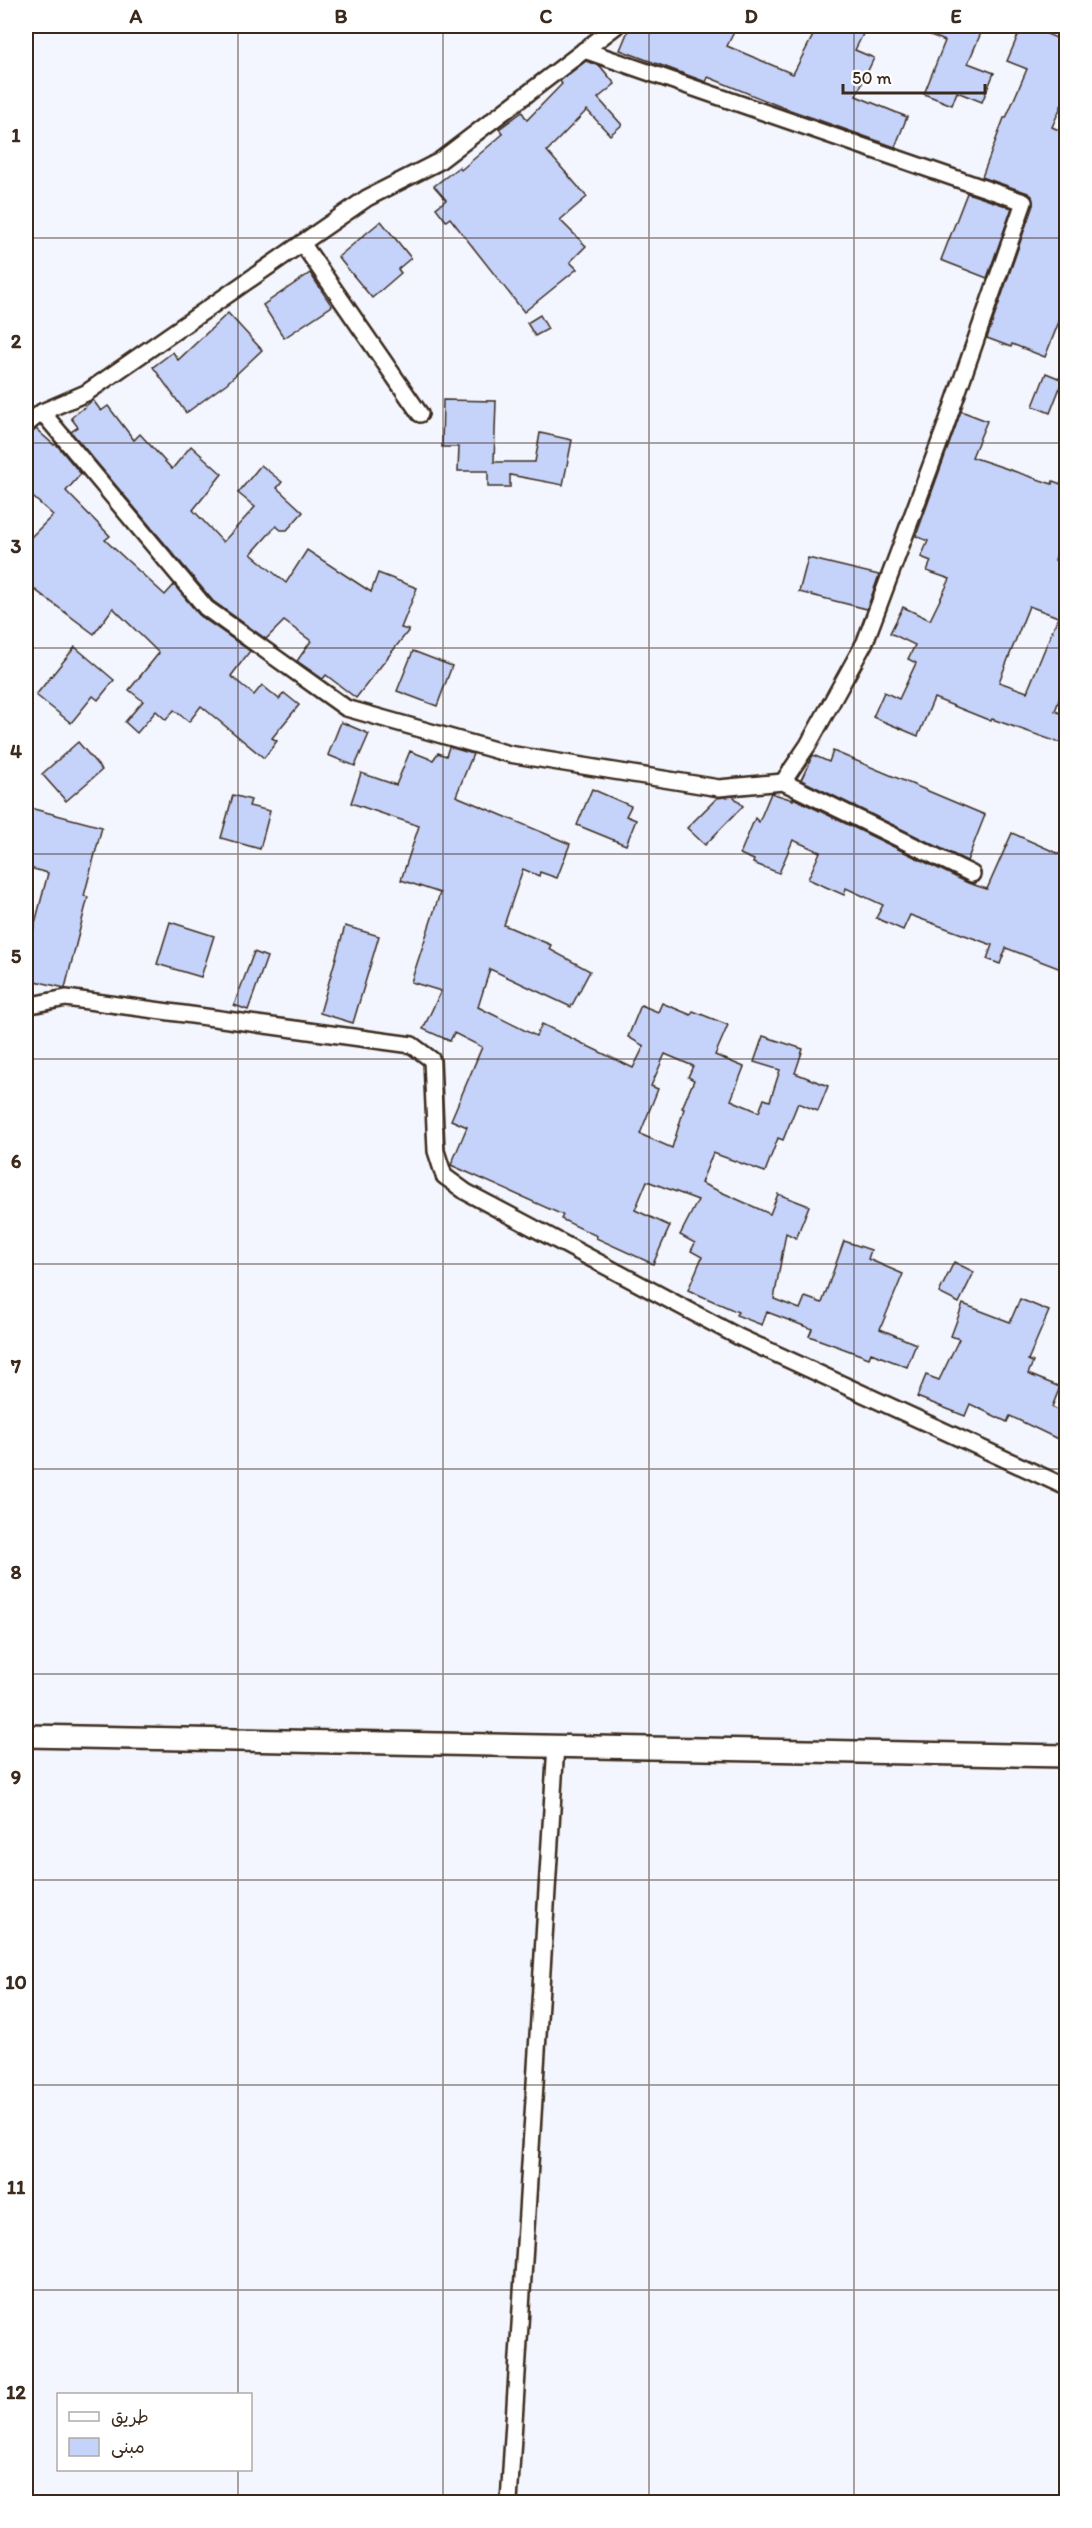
<svg xmlns="http://www.w3.org/2000/svg" width="1092" height="2528" viewBox="0 0 1092 2528" font-family="Itim,'Playpen Sans Arabic',sans-serif">
<rect width="100%" height="100%" fill="#f3f6fe"/>
<filter id="ink" filterUnits="userSpaceOnUse"><feTurbulence type="fractalNoise" baseFrequency=".0167" numOctaves="2"/><feDisplacementMap in="SourceGraphic" scale="12" xChannelSelector="R" yChannelSelector="G"/><feConvolveMatrix kernelMatrix="1 2 1 2 8 2 1 2 1" color-interpolation-filters="sRGB"/></filter>
<g filter="url(#ink)">
<g fill="#c5d2f9" stroke="#3b2a1e" stroke-width="1.5" fill-rule="evenodd">
<polygon points="630,26 652,33 655,26 737,26 727,46 793,74 818,26 867,26 855,50 874,58 856,96 907,117 895,147 779,106 708,77 706,82 620,50"/>
<polygon points="909,26 984,26 968,63 994,73 982,102 957,92 952,105 924,94 945,41"/>
<polygon points="1022,26 1028,26 1066,42 1066,95 1052,127 1066,133 1066,304 1045,357 1012,344 1011,347 987,338 1033,205 1032,196 1028,193 982,177 1004,118 1006,118 1027,69 1007,61"/>
<polygon points="586,61 600,66 615,84 598,98 622,125 610,135 587,110 547,151 587,197 560,220 586,246 570,262 577,269 524,312 450,218 446,221 436,208 446,200 434,186 459,167 461,170 503,134 499,129 522,112 527,120 562,84 560,81"/>
<polygon points="967,193 1012,208 987,278 941,260"/>
<polygon points="381,221 411,258 398,269 401,273 372,298 338,257"/>
<polygon points="310,273 332,306 284,338 263,305"/>
<polygon points="228,313 262,350 227,383 186,413 153,367 173,352 178,360"/>
<polygon points="540,315 548,329 535,336 527,323"/>
<polygon points="1046,373 1063,380 1050,413 1033,406"/>
<polygon points="93,400 101,411 108,406 134,440 140,434 172,469 191,446 222,474 193,510 223,542 255,507 238,493 261,465 282,482 277,488 303,512 287,530 281,530 276,526 251,554 286,583 307,550 371,592 378,573 417,588 401,628 409,630 356,698 326,675 323,679 297,661 311,641 284,621 266,639 213,601 71,432 78,427 71,418"/>
<polygon points="443,400 496,401 494,462 535,462 540,433 572,440 563,485 510,475 510,487 488,487 488,471 458,471 459,447 442,447"/>
<path d="M961 411 987 421 972 457 1052 484 1053 481 1066 486V526L1055 560 1066 564V681L1055 711 1066 715V745L992 719 991 721 934 698 918 736 873 717 884 692 899 699 916 663 908 659 915 645 890 633 903 607 930 620 950 579 927 571 931 561 921 557 928 541 916 536ZM1029 606 1058 617 1027 692 999 682Z"/>
<polygon points="36,429 54,445 56,444 81,474 66,491 110,536 105,540 165,595 174,585 200,616 250,651 231,676 254,695 262,685 279,699 284,693 299,705 272,738 277,741 264,758 201,706 189,722 174,710 166,720 156,711 137,733 125,722 143,701 129,690 159,653 113,608 94,634 26,583 26,542 53,515 26,491 26,439"/>
<polygon points="808,558 879,575 867,609 799,592"/>
<polygon points="75,647 114,680 98,700 93,696 71,723 36,695"/>
<polygon points="413,651 452,666 437,706 397,691"/>
<polygon points="341,722 369,734 355,766 328,755"/>
<polygon points="78,742 102,770 66,801 42,774"/>
<path d="M449 747 473 754 456 796 570 844 557 878 540 872 539 876 523 869 504 925 551 945 549 949 590 971 571 1007 490 969 478 1007 536 1036 542 1024 633 1068 644 1046 628 1037 641 1005 658 1012 662 1003 691 1015 693 1011 728 1025 715 1055 744 1067 731 1100 759 1112 764 1099 770 1101 780 1070 754 1062 763 1036 803 1049 795 1073 828 1086 818 1111 798 1103 783 1140 778 1138 765 1172 713 1153 701 1183 770 1214 778 1194 809 1206 796 1238 786 1233 774 1299 800 1309 805 1297 822 1303 844 1241 871 1250 868 1259 903 1274 880 1329 916 1344 907 1367 871 1353 869 1358 809 1336 812 1329 767 1312 762 1325 736 1315 738 1312 688 1290 702 1257 691 1251 695 1243 680 1235 698 1200 647 1181 635 1210 670 1226 653 1264 596 1238 597 1236 561 1219 563 1215 451 1165 467 1127 451 1120 482 1047 454 1033 450 1041 423 1029 441 991 411 982 440 893 401 880 419 826 351 803 361 773 396 785 410 751 433 760 438 753 446 756ZM665 1054 693 1066 688 1077 694 1080 682 1108 684 1109 672 1148 640 1134 658 1089 651 1086Z"/>
<polygon points="833,751 985,815 967,861 801,780 813,755 829,762"/>
<polygon points="592,789 631,806 626,816 636,820 626,845 577,825"/>
<polygon points="771,793 793,800 793,798 968,883 987,889 1012,833 1066,857 1066,971 1006,948 1000,964 987,959 992,945 910,915 903,930 876,918 883,905 846,888 844,895 808,879 820,852 793,840 779,873 753,863 754,860 740,854 755,818 759,822"/>
<polygon points="233,795 251,800 249,806 270,811 260,849 221,838"/>
<polygon points="733,796 743,806 705,845 687,828 717,798"/>
<polygon points="30,808 102,827 84,896 88,897 65,988 26,979 26,933 32,935 48,873 26,867 26,827"/>
<polygon points="170,922 214,936 201,977 157,964"/>
<polygon points="345,926 379,936 353,1023 320,1013"/>
<polygon points="254,952 267,957 248,1010 234,1005"/>
<polygon points="954,1262 974,1272 959,1303 939,1293"/>
<polygon points="1020,1299 1049,1311 1028,1360 1033,1362 1028,1374 1060,1387 1052,1407 1066,1414 1066,1443 1010,1416 1007,1422 970,1404 965,1416 917,1397 926,1375 939,1380 959,1339 951,1336 963,1304 1010,1322"/>
</g>
<g fill="none" stroke-linecap="round" stroke-linejoin="round">
<g stroke="#3b2a1e" stroke-width="20">
<g id="minor">
<polyline points="584,50 1024,202 945,428 865,642 808,745 783,782"/>
<polyline points="302,243 420,414"/>
<polyline points="42,412 206,608 346,708 509,754 719,788 783,782 972,874"/>
<polyline points="26,425 42,412 86,393 367,198 438,162 616,26"/>
<polyline points="26,1006 66,998 412,1045 432,1060 436,1151 444,1176 466,1192 739,1337 1066,1487"/>
<polyline points="509,2502 556,1745"/>
</g>
</g>
<g stroke="#3b2a1e" stroke-width="26">
<polyline id="secondary" points="26,1736 1066,1756"/>
</g>
<use href="#minor" stroke="#fff" stroke-width="15"/>
<use href="#secondary" stroke="#fff" stroke-width="21"/>
</g>
</g>
<path fill="none" stroke="#3b2a1e" stroke-width="1.5" stroke-opacity="0.55" d="M238 26V2394M443 26V2502M649 26V2502M854 26V2502M26 238H1066M26 443H1066M26 648H1066M26 854H1066M26 1059H1066M26 1264H1066M26 1469H1066M26 1674H1066M26 1880H1066M26 2085H1066M26 2290H1066M238 2470V2502"/>
<rect width="1092" height="2528" fill="none" stroke="#fff" stroke-width="66"/>
<rect x="57" y="2393" width="195" height="78" fill="#ffffff" stroke="#b1aaa5" stroke-width="1.5"/>
<rect x="69" y="2412" width="30" height="9" fill="#ffffff" stroke="#b1aaa5" stroke-width="1.5"/>
<text x="111" y="2423" font-size="18" fill="#3b2a1e">طريق</text>
<rect x="69" y="2438" width="30" height="18" fill="#c5d2f9" stroke="#b1aaa5" stroke-width="1.5"/>
<text x="111" y="2453" font-size="18" fill="#3b2a1e">مبنى</text>
<path d="M843 84v9h142v-9" fill="none" stroke="#3b2a1e" stroke-width="3"/>
<text x="852" y="84" font-size="18" fill="#3b2a1e" stroke="#ffffff" stroke-width="4.5" paint-order="stroke">50 m</text>
<rect x="33" y="33" width="1026" height="2462" fill="none" stroke="#3b2a1e" stroke-width="2"/>
<g font-size="20" text-anchor="middle" font-weight="bold" fill="#3b2a1e">
<text x="136" y="23">A</text>
<text x="341" y="23">B</text>
<text x="546" y="23">C</text>
<text x="751" y="23">D</text>
<text x="956" y="23">E</text>
<text x="16" y="142">1</text>
<text x="16" y="348">2</text>
<text x="16" y="553">3</text>
<text x="16" y="758">4</text>
<text x="16" y="963">5</text>
<text x="16" y="1168">6</text>
<text x="16" y="1373">7</text>
<text x="16" y="1579">8</text>
<text x="16" y="1784">9</text>
<text x="16" y="1989">10</text>
<text x="16" y="2194">11</text>
<text x="16" y="2399">12</text>
</g>
</svg>
